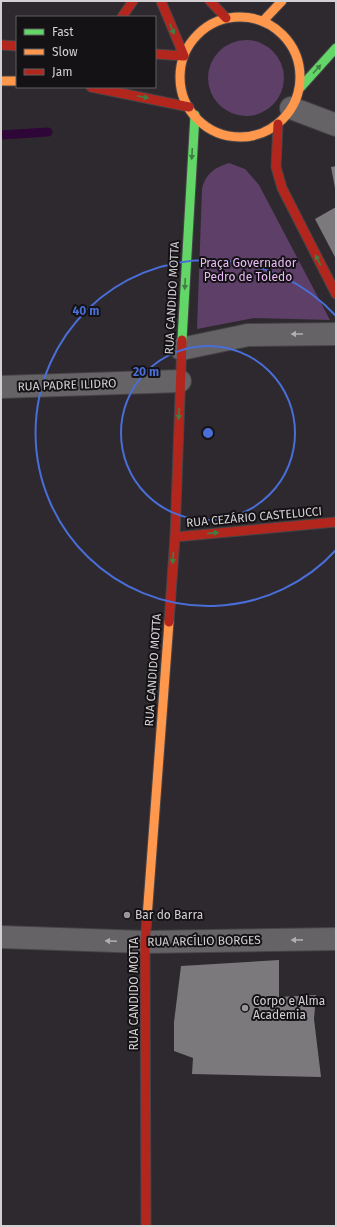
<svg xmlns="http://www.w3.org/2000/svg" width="337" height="1227" viewBox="0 0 337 1227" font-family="'Fira Sans',sans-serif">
<rect width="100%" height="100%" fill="#2d292e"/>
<g fill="#5e3f67">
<circle cx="246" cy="78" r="38"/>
<path d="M229 163 245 169 259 185 330 320 254 318 197 329 202 189C205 174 215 167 229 163Z"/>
</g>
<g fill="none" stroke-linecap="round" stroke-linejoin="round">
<polyline stroke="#2f0638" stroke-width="9" points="1,135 48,132"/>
</g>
<g fill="#7c797d">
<polygon points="336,166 336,188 335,188 331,167"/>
<polygon points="336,207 336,259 315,219"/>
<polygon points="279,960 279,997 316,995 314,1019 321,1077 192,1074 193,1058 174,1051 174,1022 181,966"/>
</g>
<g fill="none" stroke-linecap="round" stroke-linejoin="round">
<g stroke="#474448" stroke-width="24">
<g id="street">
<polyline points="291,108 336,125"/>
<polyline points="181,349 248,335 336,334"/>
<polyline points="1,387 180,381"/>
<polyline points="1,937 145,942 336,939"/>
</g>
</g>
<g stroke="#474448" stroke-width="11">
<g id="fast">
<polyline points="299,89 336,48"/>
<polyline points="182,340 195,115"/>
</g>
</g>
<g stroke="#474448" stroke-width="11">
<g id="slow">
<circle cx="240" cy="77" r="60"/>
<polyline points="263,21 282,1"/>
<polyline points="1,81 17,81"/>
<polyline points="147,918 169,622"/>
</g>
</g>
<g stroke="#474448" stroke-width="11">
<g id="jam">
<polyline points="210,1 226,18"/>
<polyline points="122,17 133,1"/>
<polyline points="1,45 17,46"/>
<polyline points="155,54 184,56 161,1"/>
<polyline points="91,87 189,107"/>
<polyline points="278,124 276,167 282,188 336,294"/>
<polyline points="175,537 336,522"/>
<polyline points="169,622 175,537 182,340"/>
<polyline points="146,1226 145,942 147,918"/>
</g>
</g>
<use href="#street" stroke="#656365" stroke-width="22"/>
<use href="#fast" stroke="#63d668" stroke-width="9"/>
<use href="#slow" stroke="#ff974d" stroke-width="9"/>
<use href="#jam" stroke="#b3261e" stroke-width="9"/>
</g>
<defs><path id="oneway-solid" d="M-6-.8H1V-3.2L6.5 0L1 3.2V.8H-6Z"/></defs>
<g fill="#407e43">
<use href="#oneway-solid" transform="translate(172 29) rotate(66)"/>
<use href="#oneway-solid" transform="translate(317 69) rotate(-48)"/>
<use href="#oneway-solid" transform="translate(143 97) rotate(11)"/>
<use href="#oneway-solid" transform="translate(192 154) rotate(93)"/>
<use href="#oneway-solid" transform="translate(318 260) rotate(-117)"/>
<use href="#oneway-solid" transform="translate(185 284) rotate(93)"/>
<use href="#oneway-solid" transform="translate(179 414) rotate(92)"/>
<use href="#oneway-solid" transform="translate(213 533) rotate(-5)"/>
<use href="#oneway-solid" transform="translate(173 558) rotate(94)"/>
</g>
<g fill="#b2afb3">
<use href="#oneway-solid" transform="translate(297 334) rotate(-180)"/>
<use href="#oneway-solid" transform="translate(297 940) rotate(179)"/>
<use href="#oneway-solid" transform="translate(111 941) rotate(-178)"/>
</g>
<g fill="none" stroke="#4a6ed7" stroke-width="2">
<circle cx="208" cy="433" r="87"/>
<path d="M336 550A173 173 0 1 1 336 316"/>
</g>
<g fill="#99969a" stroke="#151215" stroke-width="1.5">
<circle cx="127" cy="915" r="4"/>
<circle cx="245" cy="1008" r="4"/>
</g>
<g text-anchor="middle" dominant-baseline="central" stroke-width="4" stroke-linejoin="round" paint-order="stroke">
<g font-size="12" fill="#eabcf7" stroke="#151215">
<text x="248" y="263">Praça Governador<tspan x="248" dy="14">Pedro de Toledo</tspan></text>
</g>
<g font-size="12" fill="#d3d0d4" stroke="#151215">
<text transform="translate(172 298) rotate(-87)">RUA CANDIDO MOTTA</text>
<text transform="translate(67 385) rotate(-2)">RUA PADRE ILIDRO</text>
<text transform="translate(254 517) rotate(-5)">RUA CEZÁRIO CASTELUCCI</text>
<text transform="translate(153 670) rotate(-86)">RUA CANDIDO MOTTA</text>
<text transform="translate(204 941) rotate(-1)">RUA ARCÍLIO BORGES</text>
<text transform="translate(134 994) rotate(-90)">RUA CANDIDO MOTTA</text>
</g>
<g font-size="12" fill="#d3d0d4" stroke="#151215" text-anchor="start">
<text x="135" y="915">Bar do Barra</text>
<text x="253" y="1001">Corpo e Alma<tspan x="253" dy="14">Academia</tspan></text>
</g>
</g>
<circle cx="208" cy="433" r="6" fill="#4a6ed7" stroke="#151215" stroke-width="2"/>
<g font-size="12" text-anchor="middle" font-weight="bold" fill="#4a6ed7" stroke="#151215" stroke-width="4" stroke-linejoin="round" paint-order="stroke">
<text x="86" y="315">40 m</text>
<text x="146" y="376">20 m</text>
</g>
<rect width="337" height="1227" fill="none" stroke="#d3d0d4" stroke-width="4"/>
<rect x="16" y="16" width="140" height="72" fill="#151215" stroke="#615e61"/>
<rect x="24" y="29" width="20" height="6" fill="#63d668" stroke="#615e61"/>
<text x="52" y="36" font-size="12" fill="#d3d0d4">Fast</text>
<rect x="24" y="49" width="20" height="6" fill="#ff974d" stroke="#615e61"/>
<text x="52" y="56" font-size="12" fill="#d3d0d4">Slow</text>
<rect x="24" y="69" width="20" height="6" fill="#b3261e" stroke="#615e61"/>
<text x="52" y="76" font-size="12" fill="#d3d0d4">Jam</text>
</svg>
